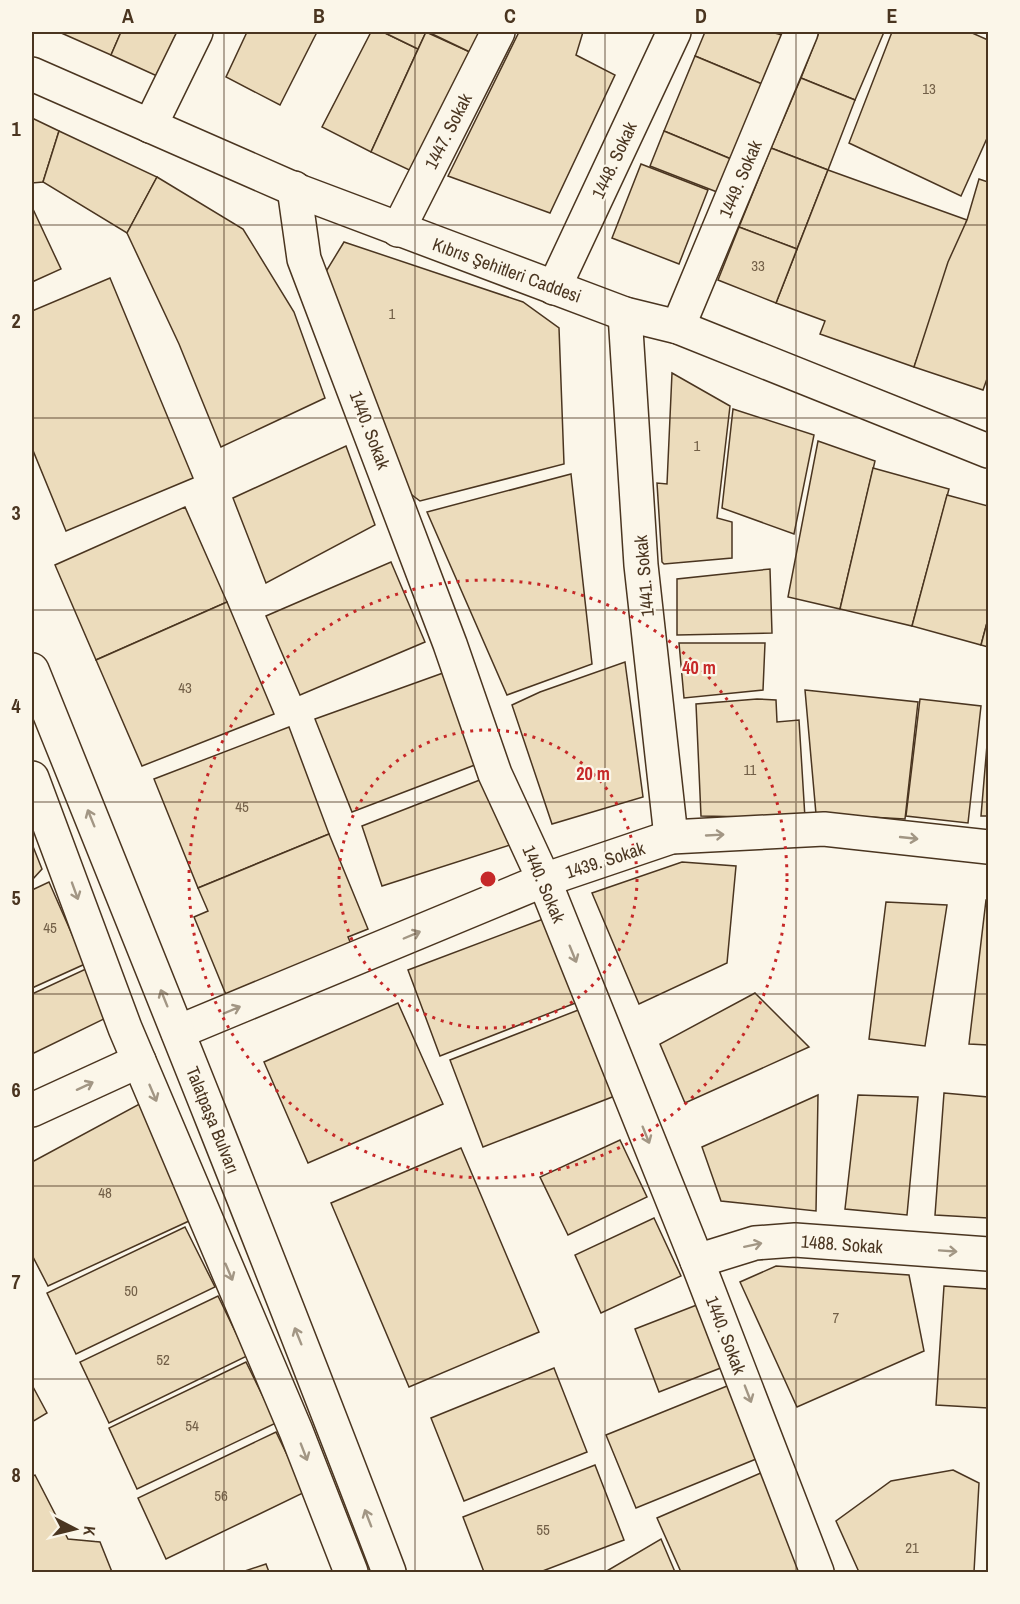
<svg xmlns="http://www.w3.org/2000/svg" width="1020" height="1604" viewBox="0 0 1020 1604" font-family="'Archivo Narrow',sans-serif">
<rect width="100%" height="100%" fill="#fbf6e9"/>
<g fill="#ecdcbc" stroke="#4a3520" stroke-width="1.5">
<polygon points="59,32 121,32 111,55"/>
<polygon points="121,32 177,32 157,76 111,55"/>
<polygon points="247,32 317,32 280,105 226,77"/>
<polygon points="371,32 383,32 418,49 371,152 322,127"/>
<polygon points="383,32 426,32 418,49"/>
<polygon points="426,32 472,53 422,176 371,152"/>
<polygon points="428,32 482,32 472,53"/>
<polygon points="519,32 583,32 576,55 615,75 550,213 448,176"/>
<polygon points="705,32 771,32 782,35 762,84 695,56"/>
<polygon points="819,32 884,32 855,100 801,78"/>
<polygon points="892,32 970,32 988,40 988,136 961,196 849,143"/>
<polygon points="695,56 762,84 742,152 734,149 731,159 664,131"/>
<polygon points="801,78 855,100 828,170 771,148"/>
<polygon points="32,118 59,131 43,182 32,183"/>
<polygon points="59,131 157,177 127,233 43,182"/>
<polygon points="664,131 731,159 717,192 650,166"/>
<polygon points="771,148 828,170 797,249 739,227"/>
<polygon points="641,164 708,190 679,264 612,238"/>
<polygon points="828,170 967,220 914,367 820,334 825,321 776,303"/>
<polygon points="157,177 243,229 294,312 325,398 221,447 179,344 127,233"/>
<polygon points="979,179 988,182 988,376 983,390 914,367 948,262 967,220"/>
<polygon points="32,207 61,269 32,282"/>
<polygon points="739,227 797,249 776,303 718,280"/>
<polygon points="344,242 523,302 559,328 564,464 420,501 408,492 322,278"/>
<polygon points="110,278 193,478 66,531 32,448 32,311"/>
<polygon points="672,373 730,406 717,518 732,522 732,558 664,564 662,562 657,483 667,484"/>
<polygon points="733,409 814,435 794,534 722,508"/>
<polygon points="818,441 875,461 840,609 788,597"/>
<polygon points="346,446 375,525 266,583 233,498"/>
<polygon points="873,468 949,489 912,626 840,609"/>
<polygon points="571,474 592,664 507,695 427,512"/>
<polygon points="947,495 988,506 988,619 981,645 912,626"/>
<polygon points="185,507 227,602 96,660 55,565"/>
<polygon points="391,562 425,642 300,695 266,616"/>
<polygon points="770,569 772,633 677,635 677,579"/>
<polygon points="227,602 274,714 142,766 96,660"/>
<polygon points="988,619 988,647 981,645"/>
<polygon points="679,643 765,643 763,690 684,698"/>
<polygon points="625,662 643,797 552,824 512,705 540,692"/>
<polygon points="443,673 480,763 352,812 315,719"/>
<polygon points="805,690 918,702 905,819 816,814"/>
<polygon points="757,699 776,700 777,722 799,720 805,818 701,816 696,704"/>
<polygon points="920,699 981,706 968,823 906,816"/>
<polygon points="289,727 329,834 198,888 154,779"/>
<polygon points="988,733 988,816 981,816"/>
<polygon points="490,776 516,843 382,886 362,826"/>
<polygon points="329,834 368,929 348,937 354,951 229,1002 194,917 208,911 198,888"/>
<polygon points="32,844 42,869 32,880"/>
<polygon points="682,862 736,866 727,963 639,1004 592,893"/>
<polygon points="49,882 85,964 32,988 32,890"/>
<polygon points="986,900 988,900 988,1045 969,1044"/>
<polygon points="886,902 947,905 925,1046 869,1039"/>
<polygon points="546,918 578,1002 440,1056 408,970"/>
<polygon points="88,968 110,1016 32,1054 32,994"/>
<polygon points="755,993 809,1047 685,1103 660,1044"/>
<polygon points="398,1003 443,1104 308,1163 264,1062"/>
<polygon points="586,1007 620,1094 483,1147 450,1060"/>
<polygon points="944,1093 988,1097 988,1218 935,1215"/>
<polygon points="818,1095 816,1211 721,1201 702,1147"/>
<polygon points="858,1095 918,1097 907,1215 845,1209"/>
<polygon points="145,1101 189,1221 48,1286 32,1255 32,1162"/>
<polygon points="620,1140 647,1197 568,1235 540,1177"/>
<polygon points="461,1148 539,1332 409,1387 331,1203"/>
<polygon points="654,1218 681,1276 601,1313 575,1255"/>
<polygon points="185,1227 215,1287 76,1354 47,1293"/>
<polygon points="776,1266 909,1275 924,1351 797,1407 740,1282"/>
<polygon points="944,1286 988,1289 988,1408 936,1405"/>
<polygon points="218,1296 247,1356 109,1423 80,1362"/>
<polygon points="707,1301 731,1364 659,1392 635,1329"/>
<polygon points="246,1362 276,1423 137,1489 109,1428"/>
<polygon points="554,1368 587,1452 464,1501 431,1418"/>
<polygon points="732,1384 761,1457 636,1508 606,1435"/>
<polygon points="32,1385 47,1413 32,1422"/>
<polygon points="276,1432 305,1492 166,1559 138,1498"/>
<polygon points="595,1465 624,1540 540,1572 484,1572 463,1517"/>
<polygon points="953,1470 979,1483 974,1572 859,1572 836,1521 891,1481"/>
<polygon points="763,1472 806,1572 681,1572 657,1518"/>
<polygon points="35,1475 68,1539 100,1542 112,1572 32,1572 32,1477"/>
<polygon points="661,1539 675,1572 605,1572"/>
<polygon points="266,1564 269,1572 242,1572"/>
</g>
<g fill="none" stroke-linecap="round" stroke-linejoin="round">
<g stroke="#4a3520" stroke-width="36">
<g id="pedestrian">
<polyline points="32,74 301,192 625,314 678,327 988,451"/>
<polyline points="150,126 196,32"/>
<polyline points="294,188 304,259 450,644 495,774 544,880"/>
<polyline points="398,230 498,32"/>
<polyline points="554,288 674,32"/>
<polyline points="625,314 641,565 671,837"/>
<polyline points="678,327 801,32"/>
</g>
</g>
<g stroke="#4a3520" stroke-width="36">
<g id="minor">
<polyline points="544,880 697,1261 817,1572"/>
<polyline points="178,1032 544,880 671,837 824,829 988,847"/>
<polyline points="32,1110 139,1061"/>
<polyline points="697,1261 755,1243 795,1240 988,1254"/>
</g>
</g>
<g stroke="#4a3520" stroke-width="36">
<g id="secondary">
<path d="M32 670C153 970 274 1270 389 1572"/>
<polyline points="32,778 125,1028 296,1431 351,1572"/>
</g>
</g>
<use href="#pedestrian" stroke="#fbf6e9" stroke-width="33"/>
<use href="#minor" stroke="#fbf6e9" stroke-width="33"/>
<use href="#secondary" stroke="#fbf6e9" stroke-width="33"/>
</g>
<defs><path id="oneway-shaft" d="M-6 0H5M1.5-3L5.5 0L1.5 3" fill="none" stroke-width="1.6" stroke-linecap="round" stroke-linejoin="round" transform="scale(1.5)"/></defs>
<g stroke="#a29684">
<use href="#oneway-shaft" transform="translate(91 818) rotate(-112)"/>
<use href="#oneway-shaft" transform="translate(715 835) rotate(-3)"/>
<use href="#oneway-shaft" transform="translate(909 838) rotate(6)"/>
<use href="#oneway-shaft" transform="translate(75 891) rotate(70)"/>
<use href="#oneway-shaft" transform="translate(412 935) rotate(-23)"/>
<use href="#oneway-shaft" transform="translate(573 954) rotate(68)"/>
<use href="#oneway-shaft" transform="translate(164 998) rotate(-112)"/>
<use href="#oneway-shaft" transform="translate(232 1010) rotate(-23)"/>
<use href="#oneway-shaft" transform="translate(85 1086) rotate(-25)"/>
<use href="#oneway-shaft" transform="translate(153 1093) rotate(67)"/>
<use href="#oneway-shaft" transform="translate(646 1135) rotate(68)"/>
<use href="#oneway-shaft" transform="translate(753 1245) rotate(-12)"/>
<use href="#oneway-shaft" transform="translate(948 1251) rotate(4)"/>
<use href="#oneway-shaft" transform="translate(229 1272) rotate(67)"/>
<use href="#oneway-shaft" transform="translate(298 1336) rotate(-112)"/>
<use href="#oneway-shaft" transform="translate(748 1394) rotate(69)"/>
<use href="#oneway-shaft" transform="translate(304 1452) rotate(69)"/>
<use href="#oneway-shaft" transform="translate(368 1518) rotate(-111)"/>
</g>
<path fill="none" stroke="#4a3520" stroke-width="1.5" stroke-opacity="0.55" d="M224 32V1572M415 32V1572M605 32V1572M796 32V1572M32 225H988M32 418H988M32 610H988M32 802H988M32 994H988M32 1186H988M32 1379H988"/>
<g fill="none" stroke="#c62828" stroke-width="3" stroke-dasharray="3 6">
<circle cx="488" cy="879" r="149"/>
<circle cx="488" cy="879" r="299"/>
</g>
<g text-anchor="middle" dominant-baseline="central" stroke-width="4.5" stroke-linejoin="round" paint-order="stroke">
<g font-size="15" fill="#725f47">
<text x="929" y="88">13</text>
<text x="758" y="265">33</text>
<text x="392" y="313">1</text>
<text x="697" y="445">1</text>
<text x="185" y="687">43</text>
<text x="750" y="769">11</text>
<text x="242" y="806">45</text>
<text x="50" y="927">45</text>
<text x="105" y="1192">48</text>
<text x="131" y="1290">50</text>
<text x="836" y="1317">7</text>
<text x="163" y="1359">52</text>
<text x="192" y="1425">54</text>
<text x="221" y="1495">56</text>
<text x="543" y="1529">55</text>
<text x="912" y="1547">21</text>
</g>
<g font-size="18" fill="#4a3520" stroke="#fbf6e9">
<text transform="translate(448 131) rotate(-63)">1447. Sokak</text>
<text transform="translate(614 160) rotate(-65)">1448. Sokak</text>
<text transform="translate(740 179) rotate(-67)">1449. Sokak</text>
<text transform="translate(507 270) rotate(20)">Kıbrıs Şehitleri Caddesi</text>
<text transform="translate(370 430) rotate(69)">1440. Sokak</text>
<text transform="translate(644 576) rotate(-95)">1441. Sokak</text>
<text transform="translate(605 860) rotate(-18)">1439. Sokak</text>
<text transform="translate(544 884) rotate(67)">1440. Sokak</text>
<text transform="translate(213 1120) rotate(68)">Talatpaşa Bulvarı</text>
<text transform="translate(842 1244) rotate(4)">1488. Sokak</text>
<text transform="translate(726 1335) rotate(69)">1440. Sokak</text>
</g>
</g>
<circle cx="488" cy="879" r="9" fill="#c62828" stroke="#fbf6e9" stroke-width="3"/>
<g font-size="18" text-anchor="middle" font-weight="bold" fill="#c62828" stroke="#fbf6e9" stroke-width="4.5" stroke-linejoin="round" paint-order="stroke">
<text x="699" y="674">40 m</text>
<text x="593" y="780">20 m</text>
</g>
<rect width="1020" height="1604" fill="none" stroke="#fbf6e9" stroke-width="66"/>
<g transform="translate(75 1529) rotate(97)" stroke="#fbf6e9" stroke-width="4.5" paint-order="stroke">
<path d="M0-4.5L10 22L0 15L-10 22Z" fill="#4a3520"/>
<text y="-9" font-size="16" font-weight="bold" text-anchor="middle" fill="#4a3520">K</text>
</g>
<rect x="33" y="33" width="954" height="1538" fill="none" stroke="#4a3520" stroke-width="2"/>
<g font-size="20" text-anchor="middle" font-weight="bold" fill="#4a3520">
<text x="128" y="23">A</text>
<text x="319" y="23">B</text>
<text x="510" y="23">C</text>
<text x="701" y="23">D</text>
<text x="892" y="23">E</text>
<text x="16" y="136">1</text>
<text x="16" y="328">2</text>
<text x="16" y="520">3</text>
<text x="16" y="713">4</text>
<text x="16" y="905">5</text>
<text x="16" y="1097">6</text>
<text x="16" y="1289">7</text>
<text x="16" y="1482">8</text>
</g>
</svg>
